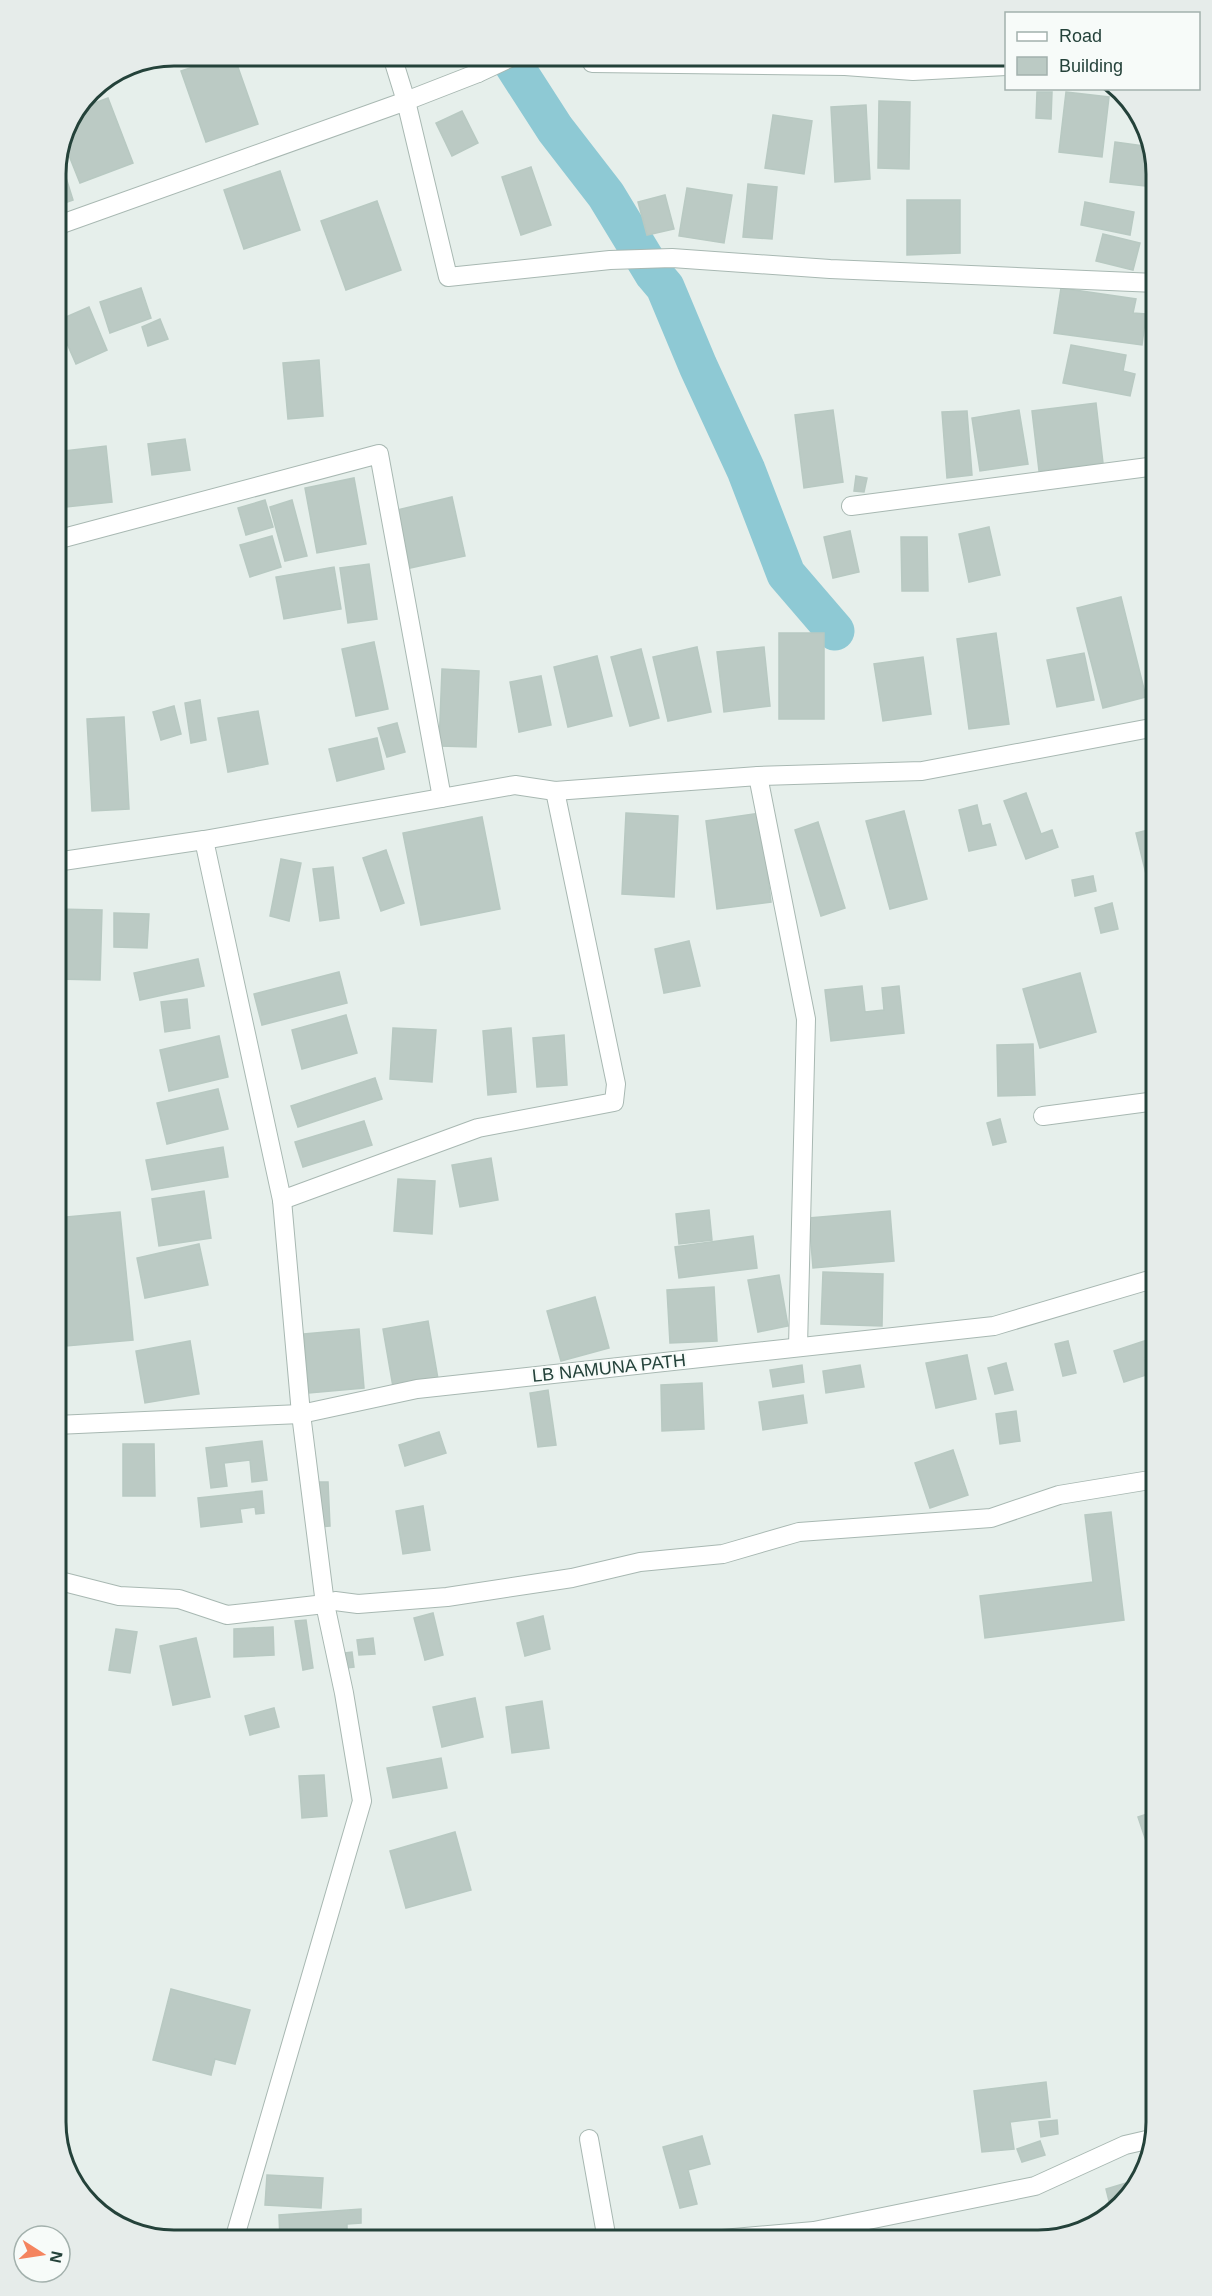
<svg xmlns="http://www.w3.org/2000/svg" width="1212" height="2296" viewBox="0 0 1212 2296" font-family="Helvetica,sans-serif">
<rect width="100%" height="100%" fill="#e6efeb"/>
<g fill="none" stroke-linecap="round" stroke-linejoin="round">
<polyline stroke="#8ec9d4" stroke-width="39" points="508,56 555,129 606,195 654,274 665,287 698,366 746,470 786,574 835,631"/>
</g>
<g fill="#bbcac4" stroke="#b8c9c2" stroke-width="1.5">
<polygon points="226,56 234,56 258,124 206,142 181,71"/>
<polygon points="1037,92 1052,92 1051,119 1036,118"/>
<polygon points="1066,92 1109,97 1102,157 1059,152"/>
<polygon points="108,98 133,163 80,183 62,138 65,128 78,109"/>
<polygon points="879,101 910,102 909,169 878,168"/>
<polygon points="866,105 870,179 835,182 831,107"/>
<polygon points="462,111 478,143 452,156 436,123"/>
<polygon points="773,115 812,121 804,174 765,168"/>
<polygon points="1115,142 1151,147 1156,172 1154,187 1110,182"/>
<polygon points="531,167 551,225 521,235 502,177"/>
<polygon points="63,168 73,200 56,206 56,171"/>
<polygon points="280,171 300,230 244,249 224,190"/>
<polygon points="748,184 777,187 772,239 743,237"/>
<polygon points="687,188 732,195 724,243 679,236"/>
<polygon points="665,195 674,229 647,235 638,202"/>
<polygon points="907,200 960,200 960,253 907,255"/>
<polygon points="377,201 401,270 346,290 321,221"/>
<polygon points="1085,202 1134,212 1130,235 1081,225"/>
<polygon points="1103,234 1140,243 1133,270 1096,261"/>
<polygon points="141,288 151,318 110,333 100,302"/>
<polygon points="1061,288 1136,299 1133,313 1146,314 1142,345 1054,333"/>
<polygon points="89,307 107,350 76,364 57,321"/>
<polygon points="160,319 168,339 148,346 142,327"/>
<polygon points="1071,345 1126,355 1123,371 1135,374 1130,396 1063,383"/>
<polygon points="319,360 323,416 288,419 283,363"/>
<polygon points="1096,403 1103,463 1039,471 1032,411"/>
<polygon points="833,410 843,482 804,488 795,415"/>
<polygon points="1019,410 1028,464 980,471 972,418"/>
<polygon points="967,411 972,475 947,478 942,412"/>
<polygon points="185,439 190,470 152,475 148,444"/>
<polygon points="106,446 112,502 57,508 56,452"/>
<polygon points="856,476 867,478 864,492 854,491"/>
<polygon points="354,478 366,544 317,553 305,488"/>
<polygon points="452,497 465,556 410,568 397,510"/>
<polygon points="265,500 273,527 246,535 238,508"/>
<polygon points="292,500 307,556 285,561 270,507"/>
<polygon points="989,527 1000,575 969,582 959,534"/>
<polygon points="850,531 859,572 833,578 824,537"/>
<polygon points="272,536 281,567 250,577 240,545"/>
<polygon points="901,537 927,537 928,591 902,591"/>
<polygon points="369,564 377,619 348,623 340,568"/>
<polygon points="334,567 341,609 284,619 276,577"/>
<polygon points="1121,597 1146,697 1103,708 1077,608"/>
<rect x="779" y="633" width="45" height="86"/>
<polygon points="996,633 1009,724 969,729 957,639"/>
<polygon points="374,642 388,709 356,716 342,649"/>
<polygon points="697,647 711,712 668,721 653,657"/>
<polygon points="764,647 770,706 724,712 717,652"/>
<polygon points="641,649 659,718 630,726 611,657"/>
<polygon points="1084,653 1094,700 1057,707 1047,660"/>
<polygon points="597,656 612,716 568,727 554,667"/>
<polygon points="923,657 931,714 883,721 874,664"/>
<polygon points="442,669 479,671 476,747 439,746"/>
<polygon points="541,676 551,725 519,732 510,682"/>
<polygon points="200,700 206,740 191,743 185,703"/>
<polygon points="174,706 181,734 161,740 153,712"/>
<polygon points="258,711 268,764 228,772 218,718"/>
<polygon points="124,717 129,809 92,811 87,719"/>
<polygon points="397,723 405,752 387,757 378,728"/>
<polygon points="377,738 384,769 337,781 329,749"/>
<polygon points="1026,793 1041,834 1052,830 1058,847 1026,859 1004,801"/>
<polygon points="977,805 982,826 990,824 996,845 969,851 959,810"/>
<polygon points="904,811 927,899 890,909 866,821"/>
<polygon points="626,813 678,816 674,897 622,894"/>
<polygon points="760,813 771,902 717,909 706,821"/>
<polygon points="482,817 500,909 421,925 403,833"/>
<polygon points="818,822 845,908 821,916 795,830"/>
<polygon points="1156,828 1156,915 1136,833"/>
<polygon points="386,850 404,903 381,911 363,858"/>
<polygon points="281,859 301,863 289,921 270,916"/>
<polygon points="333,867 339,918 320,921 313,869"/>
<polygon points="1093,876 1096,891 1075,896 1072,880"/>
<polygon points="1112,903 1118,929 1101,933 1095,908"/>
<polygon points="56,909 102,910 100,980 56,979"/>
<polygon points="114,913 149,914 147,948 114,947"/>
<polygon points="689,941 700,986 664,993 655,949"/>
<polygon points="198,959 204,986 140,1000 134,973"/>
<polygon points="339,972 347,1003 262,1025 254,994"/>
<polygon points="1080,973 1096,1032 1040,1048 1023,989"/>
<polygon points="862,986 865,1012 884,1010 882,988 899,986 904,1033 831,1041 825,990"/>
<polygon points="187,999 190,1028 165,1032 161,1002"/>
<polygon points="346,1015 357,1053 302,1069 292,1030"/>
<polygon points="393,1028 436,1030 432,1082 390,1079"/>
<polygon points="511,1028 516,1092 488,1095 483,1031"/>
<polygon points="564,1035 567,1085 537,1087 533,1038"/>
<polygon points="219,1036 228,1077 169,1091 160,1050"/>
<polygon points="1033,1044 1035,1095 998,1096 997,1045"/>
<polygon points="375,1078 382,1099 298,1127 291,1106"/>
<polygon points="218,1089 228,1129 167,1144 157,1103"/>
<polygon points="1000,1119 1006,1142 993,1145 987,1123"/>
<polygon points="364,1121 372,1145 303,1167 295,1142"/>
<polygon points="223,1147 228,1177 152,1190 146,1160"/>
<polygon points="491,1158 498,1200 460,1207 452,1165"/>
<polygon points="398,1179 435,1181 432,1234 394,1231"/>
<polygon points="204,1191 211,1238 159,1246 152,1199"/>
<polygon points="709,1210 712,1240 679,1244 676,1214"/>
<polygon points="890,1211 894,1261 813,1268 809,1218"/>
<polygon points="120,1212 133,1340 66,1346 56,1218"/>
<polygon points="753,1236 757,1268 679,1278 675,1247"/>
<polygon points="199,1244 208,1285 145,1298 137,1258"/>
<polygon points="823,1272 883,1274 882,1326 821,1324"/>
<polygon points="779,1275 788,1326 758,1332 748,1280"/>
<polygon points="714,1287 717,1341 670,1343 667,1290"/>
<polygon points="595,1297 609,1348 561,1361 547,1311"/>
<polygon points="428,1321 438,1379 393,1387 383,1329"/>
<polygon points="359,1329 364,1388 309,1393 304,1334"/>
<polygon points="1156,1337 1156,1354 1144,1358 1149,1374 1124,1382 1114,1351"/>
<polygon points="190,1341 199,1394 145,1403 136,1351"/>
<polygon points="1068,1341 1076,1373 1063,1376 1055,1344"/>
<polygon points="967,1355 976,1399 936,1408 926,1363"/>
<polygon points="1006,1363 1013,1390 995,1394 988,1368"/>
<polygon points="802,1365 804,1382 773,1387 770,1370"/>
<polygon points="860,1365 864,1387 826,1393 823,1371"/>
<polygon points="702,1383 704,1429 662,1431 661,1385"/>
<polygon points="548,1390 556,1445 538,1447 530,1393"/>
<polygon points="803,1395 807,1423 763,1430 759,1402"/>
<polygon points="1016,1411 1020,1441 1000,1444 996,1414"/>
<polygon points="439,1432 446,1453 405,1466 399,1445"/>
<polygon points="262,1441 267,1480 252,1482 250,1460 224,1463 227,1486 211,1488 206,1448"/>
<polygon points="123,1444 154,1444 155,1496 123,1496"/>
<polygon points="953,1450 968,1495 930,1508 915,1463"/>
<polygon points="317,1482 328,1482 330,1526 318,1527"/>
<polygon points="262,1491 264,1513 256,1514 255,1507 240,1509 242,1522 201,1527 198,1498"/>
<polygon points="423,1506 430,1550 403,1554 396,1511"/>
<polygon points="1111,1512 1124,1620 985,1638 980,1596 1093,1582 1085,1515"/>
<polygon points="433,1613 443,1655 425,1660 414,1618"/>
<polygon points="543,1616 550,1649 525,1656 517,1623"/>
<polygon points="306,1620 313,1668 303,1670 295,1621"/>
<polygon points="273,1627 274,1655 234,1657 234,1629"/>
<polygon points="116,1629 137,1632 130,1673 109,1670"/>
<polygon points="196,1638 210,1697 173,1705 160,1646"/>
<polygon points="373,1638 375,1654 359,1655 357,1640"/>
<polygon points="352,1652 354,1667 347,1668 345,1653"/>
<polygon points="475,1698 483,1737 442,1747 433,1707"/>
<polygon points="542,1701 549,1748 512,1753 506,1707"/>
<polygon points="274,1708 279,1727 250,1735 245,1716"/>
<polygon points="441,1758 447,1788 393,1798 387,1768"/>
<polygon points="324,1775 327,1816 302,1818 299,1776"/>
<polygon points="1156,1811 1156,1868 1155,1868 1138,1817"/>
<polygon points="455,1832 471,1890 406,1908 390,1851"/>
<polygon points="171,1989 250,2010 235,2064 215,2059 211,2075 153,2060"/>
<polygon points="1046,2082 1050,2117 1010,2122 1014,2149 982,2152 974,2091"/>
<polygon points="1057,2120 1058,2134 1041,2137 1039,2122"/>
<polygon points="702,2136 710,2164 688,2170 697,2204 680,2208 663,2147"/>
<polygon points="1040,2141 1045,2155 1022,2162 1017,2149"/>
<polygon points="267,2175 323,2178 321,2208 265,2205"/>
<polygon points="1139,2179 1137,2188 1111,2209 1106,2189"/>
<polygon points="361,2209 361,2223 347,2224 347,2240 280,2240 279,2215"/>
</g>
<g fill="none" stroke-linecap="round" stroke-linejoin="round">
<g stroke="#a8b8b2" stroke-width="20">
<g id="lane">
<polyline points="478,73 512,57"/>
<polyline points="1043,1116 1156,1101"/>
</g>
</g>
<g stroke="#a8b8b2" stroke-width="20">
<g id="street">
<polyline points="392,56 406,101 478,73"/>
<polyline points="592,63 845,66 913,71 1006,66"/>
<polyline points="56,226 406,101 448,277 610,260 672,258 830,269 1156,283"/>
<polyline points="851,506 1156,466"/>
<polyline points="56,540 379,454 442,798"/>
<polyline points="758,776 806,1019 798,1347"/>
<polyline points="204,840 282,1200 301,1414 325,1604 344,1693 362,1801 234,2240"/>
<polyline points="56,862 204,840 515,785 555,791 758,776 922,771 1156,727"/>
<polyline points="282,1200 478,1128 614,1102 616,1084 555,791"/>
<polyline points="56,1425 301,1414 417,1389 994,1326 1156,1278"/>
<polyline points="56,1580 119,1596 179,1599 227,1615 325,1604 335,1601 358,1604 447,1597 572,1578 640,1562 723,1554 799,1532 991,1518 1059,1495 1156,1479"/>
<polyline points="589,2139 607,2240"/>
<polyline points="711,2240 814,2231 1035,2186 1125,2145 1151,2139"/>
</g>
</g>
<use href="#lane" stroke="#fff" stroke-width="18"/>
<use href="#street" stroke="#fff" stroke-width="18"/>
</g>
<g text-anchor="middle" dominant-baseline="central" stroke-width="4.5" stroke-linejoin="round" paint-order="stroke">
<g font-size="18" fill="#24423a" stroke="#f7fbf9">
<text transform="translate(609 1368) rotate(-6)">LB NAMUNA PATH</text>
</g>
</g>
<path d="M0 0H1212V2296H0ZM174 66H1038A108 108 0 0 1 1146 174V2122A108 108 0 0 1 1038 2230H174A108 108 0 0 1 66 2122V174A108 108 0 0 1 174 66Z" fill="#e6ecea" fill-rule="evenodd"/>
<path fill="none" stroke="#24423a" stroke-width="3" d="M174 66H1038A108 108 0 0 1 1146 174V2122A108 108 0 0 1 1038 2230H174A108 108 0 0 1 66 2122V174A108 108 0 0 1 174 66Z"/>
<rect x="1005" y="12" width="195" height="78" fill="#f7fbf9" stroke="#a3b1ad" stroke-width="1.5"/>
<rect x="1017" y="32" width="30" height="9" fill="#ffffff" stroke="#a3b1ad" stroke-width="1.5"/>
<text x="1059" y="42" font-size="18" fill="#24423a">Road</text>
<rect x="1017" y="57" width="30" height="18" fill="#bbcac4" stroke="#a3b1ad" stroke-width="1.5"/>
<text x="1059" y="72" font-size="18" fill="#24423a">Building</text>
<g transform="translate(42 2254) rotate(102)"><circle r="28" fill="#f7fbf9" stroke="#a3b1ad" stroke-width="1.5"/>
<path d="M0-4.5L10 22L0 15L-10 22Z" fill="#f4845f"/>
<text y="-9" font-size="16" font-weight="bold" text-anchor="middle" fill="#24423a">N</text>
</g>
</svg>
